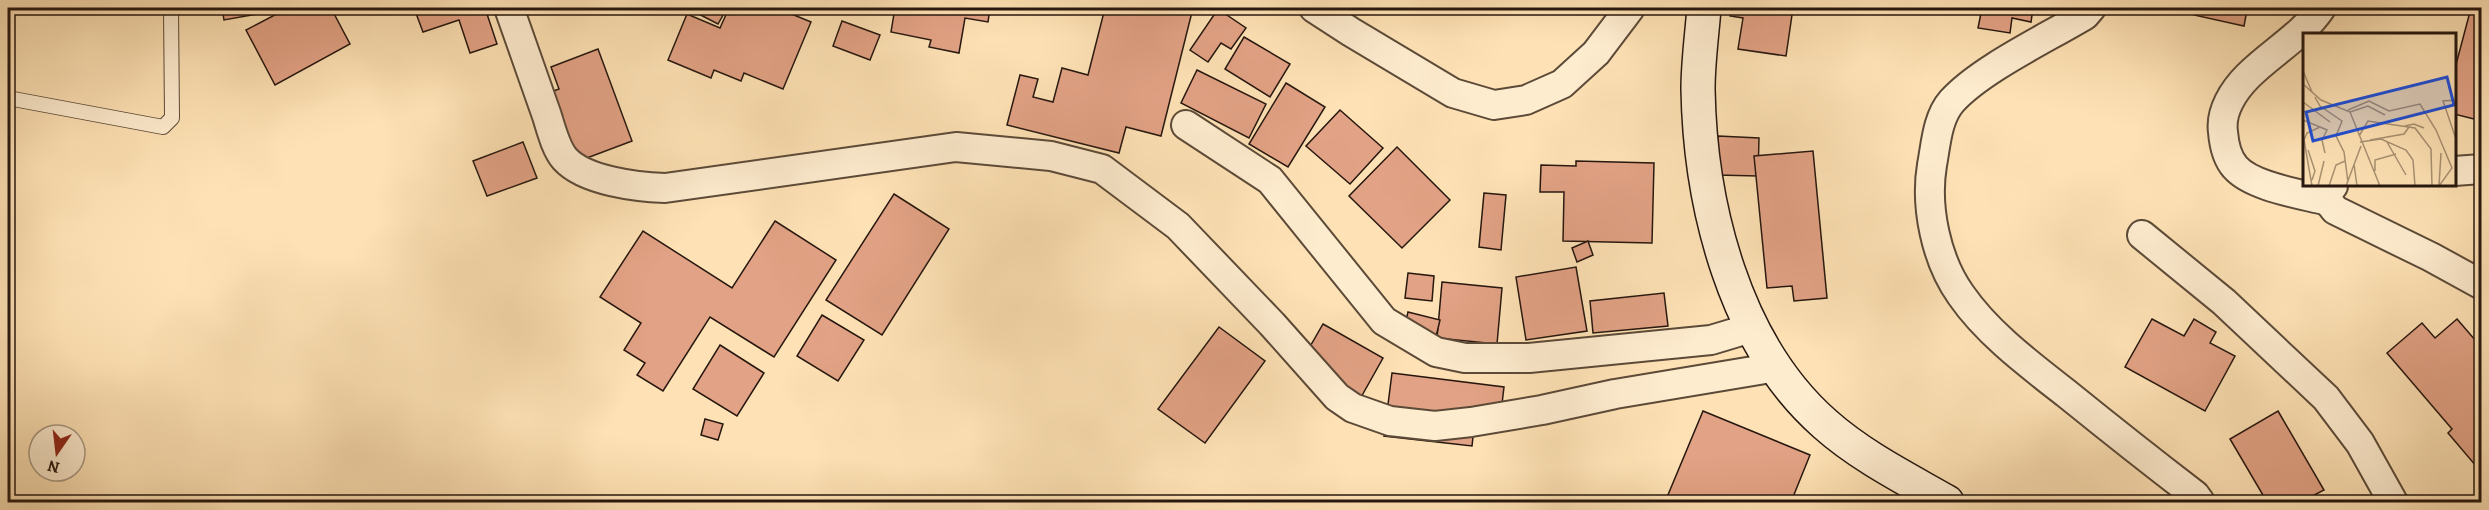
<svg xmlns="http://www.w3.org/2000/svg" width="2489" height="510" viewBox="0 0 2489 510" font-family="Alegreya,serif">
<rect width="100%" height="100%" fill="#fee2b5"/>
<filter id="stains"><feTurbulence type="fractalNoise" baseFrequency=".00333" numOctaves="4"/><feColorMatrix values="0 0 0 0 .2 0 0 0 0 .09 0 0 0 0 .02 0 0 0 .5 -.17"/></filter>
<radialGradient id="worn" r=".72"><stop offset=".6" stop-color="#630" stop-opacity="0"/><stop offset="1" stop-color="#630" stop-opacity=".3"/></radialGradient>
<g fill="#e2a285" stroke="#26170f" stroke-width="1.5">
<polygon points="222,8 291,8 224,20"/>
<polygon points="288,8 331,8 350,44 275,85 246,30"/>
<polygon points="414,8 485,8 497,44 470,53 459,20 423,32"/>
<polygon points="687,8 727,8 718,24"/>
<polygon points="729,8 747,9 748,8 777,8 811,22 783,89 744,73 741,81 714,70 711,78 668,60 687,14 720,28"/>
<polygon points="895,8 990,8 988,22 965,18 959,53 929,47 931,40 891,32"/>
<polygon points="1105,8 1142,8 1167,14 1169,8 1193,8 1161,136 1126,127 1119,153 1007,125 1020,75 1038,79 1033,97 1053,102 1062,68 1088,75"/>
<polygon points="1732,8 1793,8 1786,56 1738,49 1743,18 1730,16"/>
<polygon points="1982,8 2033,8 2031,22 2012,18 2010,33 1978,28"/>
<polygon points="2195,8 2261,8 2260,13 2247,10 2244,26 2194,15"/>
<polygon points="2471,8 2482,8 2482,121 2454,114 2454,72"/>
<polygon points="1218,9 1246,28 1231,49 1221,43 1208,62 1190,50"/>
<polygon points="842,21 880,35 870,60 833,46"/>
<polygon points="1244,37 1290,64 1270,97 1225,69"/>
<polygon points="598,49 632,141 563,167 537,97 559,89 551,67"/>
<polygon points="1197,70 1266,104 1249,138 1181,103"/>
<polygon points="1286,83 1325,107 1288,167 1249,144"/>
<polygon points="1340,110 1383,148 1350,184 1306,146"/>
<polygon points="1718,136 1759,138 1758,176 1717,175"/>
<polygon points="523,142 537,178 487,196 473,161"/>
<polygon points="1397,147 1450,200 1402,248 1349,196"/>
<polygon points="1813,151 1827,298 1794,301 1792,286 1767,288 1754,156"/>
<polygon points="1576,161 1654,163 1652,243 1563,241 1564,192 1540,192 1541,165 1576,166"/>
<polygon points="1484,193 1506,195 1501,250 1479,247"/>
<polygon points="894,194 949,229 882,335 826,300"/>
<polygon points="775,221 836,260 774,357 710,317 663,391 637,375 645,363 624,350 641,323 600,297 643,231 732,288"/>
<polygon points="1588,241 1593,255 1577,262 1572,248"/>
<polygon points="1576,267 1587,331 1526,340 1516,277"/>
<polygon points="1408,273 1434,276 1432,301 1405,298"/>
<polygon points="1442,282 1502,288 1497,344 1437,338"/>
<polygon points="1664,293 1668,326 1593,333 1590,301"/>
<polygon points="1408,312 1440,320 1434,345 1402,338"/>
<polygon points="822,315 864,340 838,381 797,356"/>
<polygon points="2152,319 2184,336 2194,319 2216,332 2210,343 2235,356 2205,411 2125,367"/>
<polygon points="2457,319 2482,348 2482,473 2448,433 2452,429 2387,353 2422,323 2435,338"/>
<polygon points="1323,324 1383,358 1360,399 1300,364"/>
<polygon points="1219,327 1265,361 1205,443 1158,409"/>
<polygon points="720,345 764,373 737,416 693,389"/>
<polygon points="1392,373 1504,387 1500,421 1475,418 1472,446 1384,436"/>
<polygon points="1703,411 1810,455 1791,502 1665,502"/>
<polygon points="2278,411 2324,490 2301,502 2267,502 2230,439"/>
<polygon points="705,419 723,424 718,440 701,435"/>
</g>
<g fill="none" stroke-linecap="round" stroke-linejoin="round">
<g stroke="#5c4a38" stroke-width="16">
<polyline id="lane" points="8,98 163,127 172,118 171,8"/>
</g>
<g stroke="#5c4a38" stroke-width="32">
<g id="street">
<path d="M509 8C522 44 534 80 547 116 551 129 556 149 565 159 585 181 637 187 665 188L956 147 1051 156 1102 169 1178 226 1272 324 1337 397 1353 408 1390 421 1435 426 1471 422 1542 410 1615 394 1777 367"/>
<polyline points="1314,8 1351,32 1453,93 1494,105 1526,100 1562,84 1596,53 1630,8"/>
<path d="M2091 8 2085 15C2047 38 1981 69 1952 101 1937 118 1936 144 1932 165 1925 207 1936 260 1961 295 1988 334 2030 365 2067 394 2109 428 2152 462 2195 495L2200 502"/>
<path d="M2321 8C2302 36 2272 52 2248 76 2234 90 2220 111 2223 132 2224 144 2227 158 2235 167 2252 187 2302 194 2328 201"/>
<polyline points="1186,125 1270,180 1384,321 1436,352 1465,358 1529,358 1711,340 1751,328"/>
<polyline points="2454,171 2482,169"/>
<polyline points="2333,186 2329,191 2328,201 2335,210 2431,257 2482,285"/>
<polyline points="2142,235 2224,302 2326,398 2360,443 2393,502"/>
</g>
</g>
<g stroke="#26170f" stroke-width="36">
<path id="secondary" d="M1704 8C1702 34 1698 62 1698 89 1700 205 1734 344 1825 424 1861 456 1905 478 1947 502"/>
</g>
<use href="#lane" stroke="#feeccf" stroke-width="14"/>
<use href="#street" stroke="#feeccf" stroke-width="28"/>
<use href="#secondary" stroke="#feeccf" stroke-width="33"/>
</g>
<g transform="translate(2303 33)">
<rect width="153" height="153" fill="#fee2b5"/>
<path fill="none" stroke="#a89173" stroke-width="1.5" d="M0 38 9 59M0 51 18 67 47 79 77 153M12 64 17 73 39 88 33 103 41 119 45 149M153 67 140 68 153 106M0 69 27 89M45 77 66 68 86 78 117 71 133 97 149 135 136 153M47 79 65 73 82 82M0 87 17 94 4 100 1 107 9 153M102 93 111 91 121 95M17 94 24 97 19 107 22 120M56 103 65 88 112 95 128 116 129 153M67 107 101 101 106 94M57 109 78 106 103 117 110 127 112 153M84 109 103 142M5 117 12 138 9 147M51 131 54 153M72 138V127L93 121M15 153 21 128M26 153 33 132 42 128M43 153 58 113M136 153 138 120"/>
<path fill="#1d4ed8" fill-opacity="0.15" stroke="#1d4ed8" stroke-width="3" d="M144 44 151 72 10 108 3 79Z"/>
<rect width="153" height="153" fill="none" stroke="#26170f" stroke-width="3"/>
</g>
<rect width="2489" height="510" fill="none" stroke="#fee2b5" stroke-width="30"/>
<rect x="9" y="9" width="2471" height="492" fill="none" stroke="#26170f" stroke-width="3"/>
<rect x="15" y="15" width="2459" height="480" fill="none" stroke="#26170f" stroke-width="1.5"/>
<g transform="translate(57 453) rotate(194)"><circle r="28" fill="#feeccf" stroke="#a89782" stroke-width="1.5"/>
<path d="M0-4.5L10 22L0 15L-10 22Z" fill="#8f2418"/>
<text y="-9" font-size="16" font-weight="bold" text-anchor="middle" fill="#26170f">N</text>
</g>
<rect width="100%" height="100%" filter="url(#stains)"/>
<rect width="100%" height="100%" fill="url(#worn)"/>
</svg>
